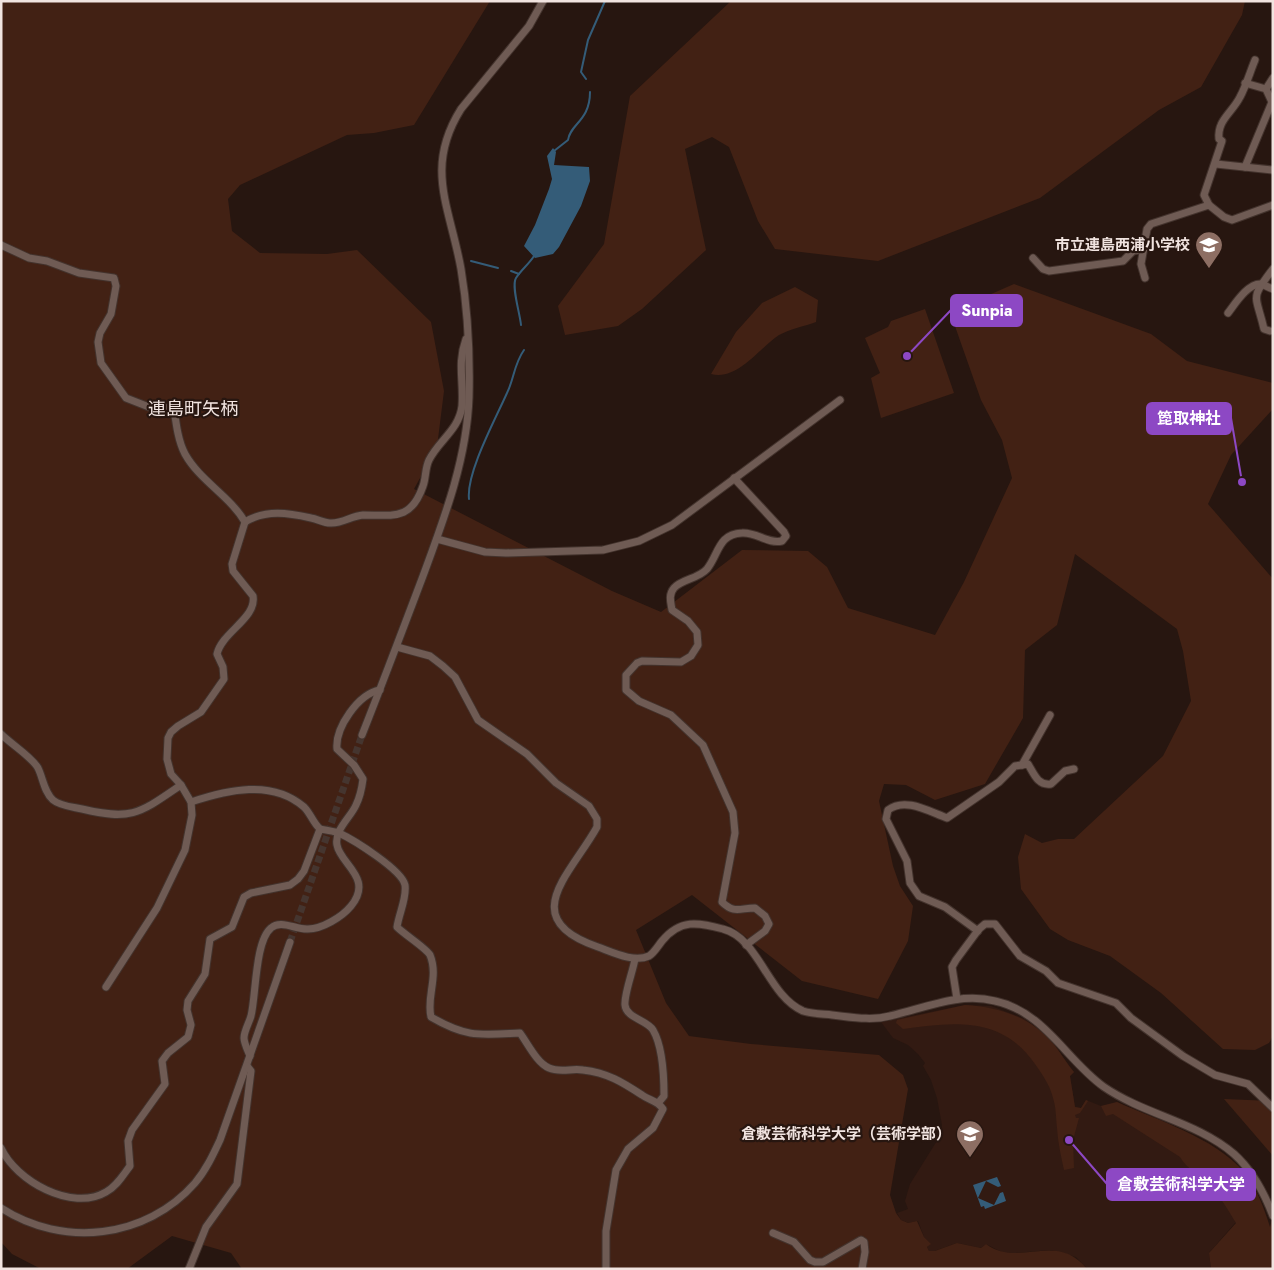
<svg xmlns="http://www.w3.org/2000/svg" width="1274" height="1270" viewBox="0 0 1274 1270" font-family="Jost,'Noto Sans JP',sans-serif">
<rect width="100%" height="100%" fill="#271610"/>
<polygon fill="#321a12" points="965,1005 991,1006 1025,1019 1051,1041 1074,1072 1070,1076 1075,1107 1081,1108 1086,1100 1101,1106 1117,1102 1208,1143 1229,1158 1244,1173 1265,1212 1235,1223 1209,1253 1211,1269 1087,1269 1076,1257 1051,1250 1005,1254 986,1244 981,1248 957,1243 935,1251 929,1251 927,1247 930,1244 924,1237 918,1221 908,1223 901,1220 897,1213 908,1209 905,1201 910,1184 940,1136 942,1125 937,1098 931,1080 923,1066 925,1063 918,1054 908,1045 893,1038 881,1022"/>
<g fill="#422114">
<path d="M1 1H490L414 125 374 133 347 135 240 185 228 199 232 231 260 253 327 254 357 250 431 322 444 391 437 447 414 489 612 591 661 612 742 550 808 551 827 567 848 608 935 635 964 582 1012 478 1002 440 981 400 950 312 1014 284 1151 334 1187 361 1273 383V409L1231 455 1208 504 1273 579V1036L1269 1043 1255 1050 1223 1049 1161 993 1110 956 1068 940 1050 929 1021 889 1018 857 1025 834 1042 843 1058 839H1074L1163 756 1191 701 1183 651 1177 629 1075 554 1057 625 1025 650 1023 718 985 784 935 800 906 785 884 784 879 801 893 866 900 886 913 906 908 941 878 999 802 981 692 895 636 930 666 1003 689 1036 751 1044 879 1055 903 1075 908 1089 890 1195 896 1213 901 1220 908 1223 917 1221 924 1237 931 1244 927 1247 929 1251H935L957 1243 981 1248 986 1244C1020 1269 1055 1230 1087 1269H242L231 1253 172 1236 127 1269H41L12 1254 1 1242Z"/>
<polygon points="731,1 1245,1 1242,15 1201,87 1159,110 1040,198 878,261 775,249 758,221 729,147 712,137 685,149 706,250 642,309 618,326 565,335 558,306 604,244 630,96"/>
<path d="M795 287 818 300 816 322C805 326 790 329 779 335 759 348 738 381 711 374L736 332 762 303Z"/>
<polygon points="925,309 954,393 881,418 871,378 880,373 865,338 888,327 891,321"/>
<path d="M965 1005C998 1007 1028 1016 1051 1041 1060 1051 1066 1063 1074 1072L1070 1076 1075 1107 1081 1108 1086 1100 1088 1101 1080 1113 1075 1115 1076 1118H1079L1073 1140 1074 1168 1064 1170C1061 1156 1058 1143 1057 1128 1056 1118 1056 1107 1053 1098 1050 1085 1042 1074 1035 1064 1002 1016 954 1022 903 1029L896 1023 897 1020Z"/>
<polygon points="1224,1099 1273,1101 1273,1156"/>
<path d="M1117 1102C1157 1120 1215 1138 1244 1172 1257 1188 1264 1208 1270 1227L1273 1216V1269H1211L1209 1253 1236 1223C1227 1208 1218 1193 1206 1181 1197 1173 1186 1168 1180 1157L1113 1114 1106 1116 1101 1106Z"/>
</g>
<g fill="#345c78">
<polygon points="553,148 556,152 554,165 589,167 590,181 581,206 559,247 553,254 535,258 524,246 535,225 549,189 552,179 547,156"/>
<polygon points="997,1177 1001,1186 998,1187 986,1181 978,1198 994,1205 1000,1193 1003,1192 1006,1201 985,1209 984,1206 981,1207 973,1185"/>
</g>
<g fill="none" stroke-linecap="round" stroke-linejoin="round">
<g stroke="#345c78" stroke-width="2">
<polyline points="586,79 581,72 588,40 605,1"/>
<path d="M554 151 568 140C570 124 590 121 590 92"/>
<polyline points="471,261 498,268"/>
<polyline points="511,271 519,274"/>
<path d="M521 325C520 313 511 286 516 278 521 270 529 264 534 256"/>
<path d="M469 499C466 473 496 418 507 393 514 379 514 364 524 350"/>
</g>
<polyline stroke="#45352f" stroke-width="7" stroke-dasharray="7 3.5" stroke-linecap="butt" points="290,942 362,735"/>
<g stroke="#43332d" stroke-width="9">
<g id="minor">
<polyline points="1245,83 1266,89 1272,102 1245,167"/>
<polyline points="1266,89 1273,78"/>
<polyline points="1216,164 1273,170"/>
<path d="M1209 205 1204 195 1222 141 1219 139C1217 120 1232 113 1240 97 1246 86 1250 72 1255 60"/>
<path d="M1 245 29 258 47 261 79 273 114 278 116 286 111 314 100 333 98 342 101 363 126 398 149 407 174 408C176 423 178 441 185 454 200 481 230 496 245 522L232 564 233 571 253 596C257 618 222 632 217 654L223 667 224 679 201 712 178 726 171 732 168 738 167 759 171 774 181 785 191 802 192 815 185 850 157 908 106 987"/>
<polyline points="1033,258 1043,269 1049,271 1123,261 1133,251 1144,249"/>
<polyline points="1145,278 1141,264 1147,229 1151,224 1209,205 1224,217 1232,220 1273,205"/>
<path d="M1228 313C1235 304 1248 283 1261 284 1265 285 1269 288 1273 289"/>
<path d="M1270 331 1264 329C1256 294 1249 300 1273 269"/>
<path d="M734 478 784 532 786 536 782 541C767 544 757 532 742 533 718 534 719 554 707 569 698 579 682 579 674 588 668 595 671 603 672 610L688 621 697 632 698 645 691 656 681 662 642 661 637 663 626 675V690L639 701 671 715 703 745 733 812 735 833 722 902C734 914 740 908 755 908L765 916 769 924 765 931 746 945"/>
<path d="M245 522C266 509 289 513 311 518 317 519 324 523 330 523 342 524 351 516 363 515 393 515 411 521 423 486 426 478 425 468 429 460 439 440 459 430 462 406 464 381 457 364 466 339"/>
<polyline points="437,539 485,552 506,553 603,550 639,541 672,525 840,400"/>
<path d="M397 647 430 656 443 666 455 677 478 720 527 754 556 783 589 806 597 819V827C571 874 515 919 598 947 612 952 634 963 649 956 654 953 658 946 662 941 680 919 698 922 723 929 759 938 768 996 803 1011 812 1014 823 1014 832 1015 851 1017 871 1021 890 1016 925 1008 959 992 995 1001 1045 1012 1066 1060 1104 1087 1145 1115 1197 1122 1234 1154 1253 1171 1264 1192 1273 1216"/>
<path d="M1 734C11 744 32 757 38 768 43 778 44 792 53 800 60 806 73 807 82 809 132 821 140 813 181 785"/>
<path d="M362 735C383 682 403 629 423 576 444 519 467 459 469 397 470 355 468 311 461 269 450 207 424 168 461 109L529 26 543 1"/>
<polyline points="1022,765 1050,715"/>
<path d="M191 802C227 790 272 779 304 807 311 814 313 823 320 829"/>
<path d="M978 931 945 907 919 896 910 883 907 861 886 819 888 810C905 797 928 811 947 818L999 782 1015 766 1028 764C1034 774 1038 786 1051 784L1065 771 1074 769"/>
<path d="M635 959C633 971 624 994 625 1005 626 1018 647 1020 653 1030 663 1047 664 1076 664 1096L659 1102"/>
<polyline points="957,999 952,967 956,960 979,929 985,924 995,924 1020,956 1046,971 1058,983 1116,1003 1131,1018 1183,1056 1215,1075 1248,1084 1273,1108"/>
<path d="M250 1056C248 1051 244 1043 244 1038 244 1031 249 1023 251 1016 256 996 255 941 271 928 281 919 296 930 308 929 322 929 342 917 351 906 374 878 340 864 337 845 334 830 351 817 356 805 360 797 362 787 363 779L354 765 337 749C335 728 358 694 380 690"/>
<path d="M1 1148C16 1181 72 1212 106 1192 117 1186 123 1175 130 1166L128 1141 132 1130 165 1084 162 1061 168 1053 188 1037 191 1025 187 1010 188 1001 205 974 210 939 232 927 244 897 251 893 290 885 298 879 304 871 320 829C326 830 333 831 339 833 354 840 402 870 405 885 407 898 399 913 397 927 405 935 426 948 430 955 439 977 426 997 431 1017 467 1038 480 1035 520 1033 528 1044 537 1063 549 1068 560 1073 572 1068 583 1070 608 1073 622 1082 642 1095 650 1101 657 1100 663 1109L653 1128 628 1149 616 1170 606 1231V1269"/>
<path d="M1 1208C63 1248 146 1239 195 1183 206 1170 213 1155 220 1140L290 942"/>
<polyline points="773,1233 794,1242 810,1260 815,1262 823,1262 861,1240 864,1242 865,1252 862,1269"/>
<polyline points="189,1269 206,1227 237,1184 251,1071 247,1066"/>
</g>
</g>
<use href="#minor" stroke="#6f5b54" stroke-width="7"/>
</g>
<defs>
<g id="school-pin" transform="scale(1.4375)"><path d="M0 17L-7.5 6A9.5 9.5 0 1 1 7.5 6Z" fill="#8d6e63" stroke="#271610"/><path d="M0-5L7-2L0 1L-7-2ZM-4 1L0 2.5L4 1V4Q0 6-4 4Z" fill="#fff"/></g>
<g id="university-pin" transform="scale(1.4375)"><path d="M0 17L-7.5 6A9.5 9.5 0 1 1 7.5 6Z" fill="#8d6e63" stroke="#271610"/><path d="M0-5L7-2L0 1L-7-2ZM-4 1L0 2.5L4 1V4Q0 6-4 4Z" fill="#fff"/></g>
</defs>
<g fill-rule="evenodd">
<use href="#school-pin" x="1209" y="245"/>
<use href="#university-pin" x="970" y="1134"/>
</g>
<g text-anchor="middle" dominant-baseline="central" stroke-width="4.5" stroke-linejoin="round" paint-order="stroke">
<g font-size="15" font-weight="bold" fill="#f1e4e0" stroke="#271610" text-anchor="end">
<text x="1190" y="245">市立連島西浦小学校</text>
<text x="951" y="1134">倉敷芸術科学大学（芸術学部）</text>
</g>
<g font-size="18" fill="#f1e4e0" stroke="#271610">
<text x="193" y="409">連島町矢柄</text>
</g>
</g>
<path fill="none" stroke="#8d48c4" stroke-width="2" d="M907 356L951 310M1242 482L1231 418M1069 1140L1107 1184"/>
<g fill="#8d48c4" stroke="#271610" stroke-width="2">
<circle cx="907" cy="356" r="5"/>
<circle cx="1242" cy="482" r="5"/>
<circle cx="1069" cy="1140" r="5"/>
</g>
<g fill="#8d48c4" stroke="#8d48c4" stroke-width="2">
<rect x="951" y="295" width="71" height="31" rx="5"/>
<rect x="1147" y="403" width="84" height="31" rx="5"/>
<rect x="1107" y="1169" width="148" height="31" rx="5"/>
</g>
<g font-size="16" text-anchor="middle" font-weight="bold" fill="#fff">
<text x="987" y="316">Sunpia</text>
<text x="1189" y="424">箆取神社</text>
<text x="1181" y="1190">倉敷芸術科学大学</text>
</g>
<rect width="1274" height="1270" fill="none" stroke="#f1e4e0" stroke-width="5"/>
</svg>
